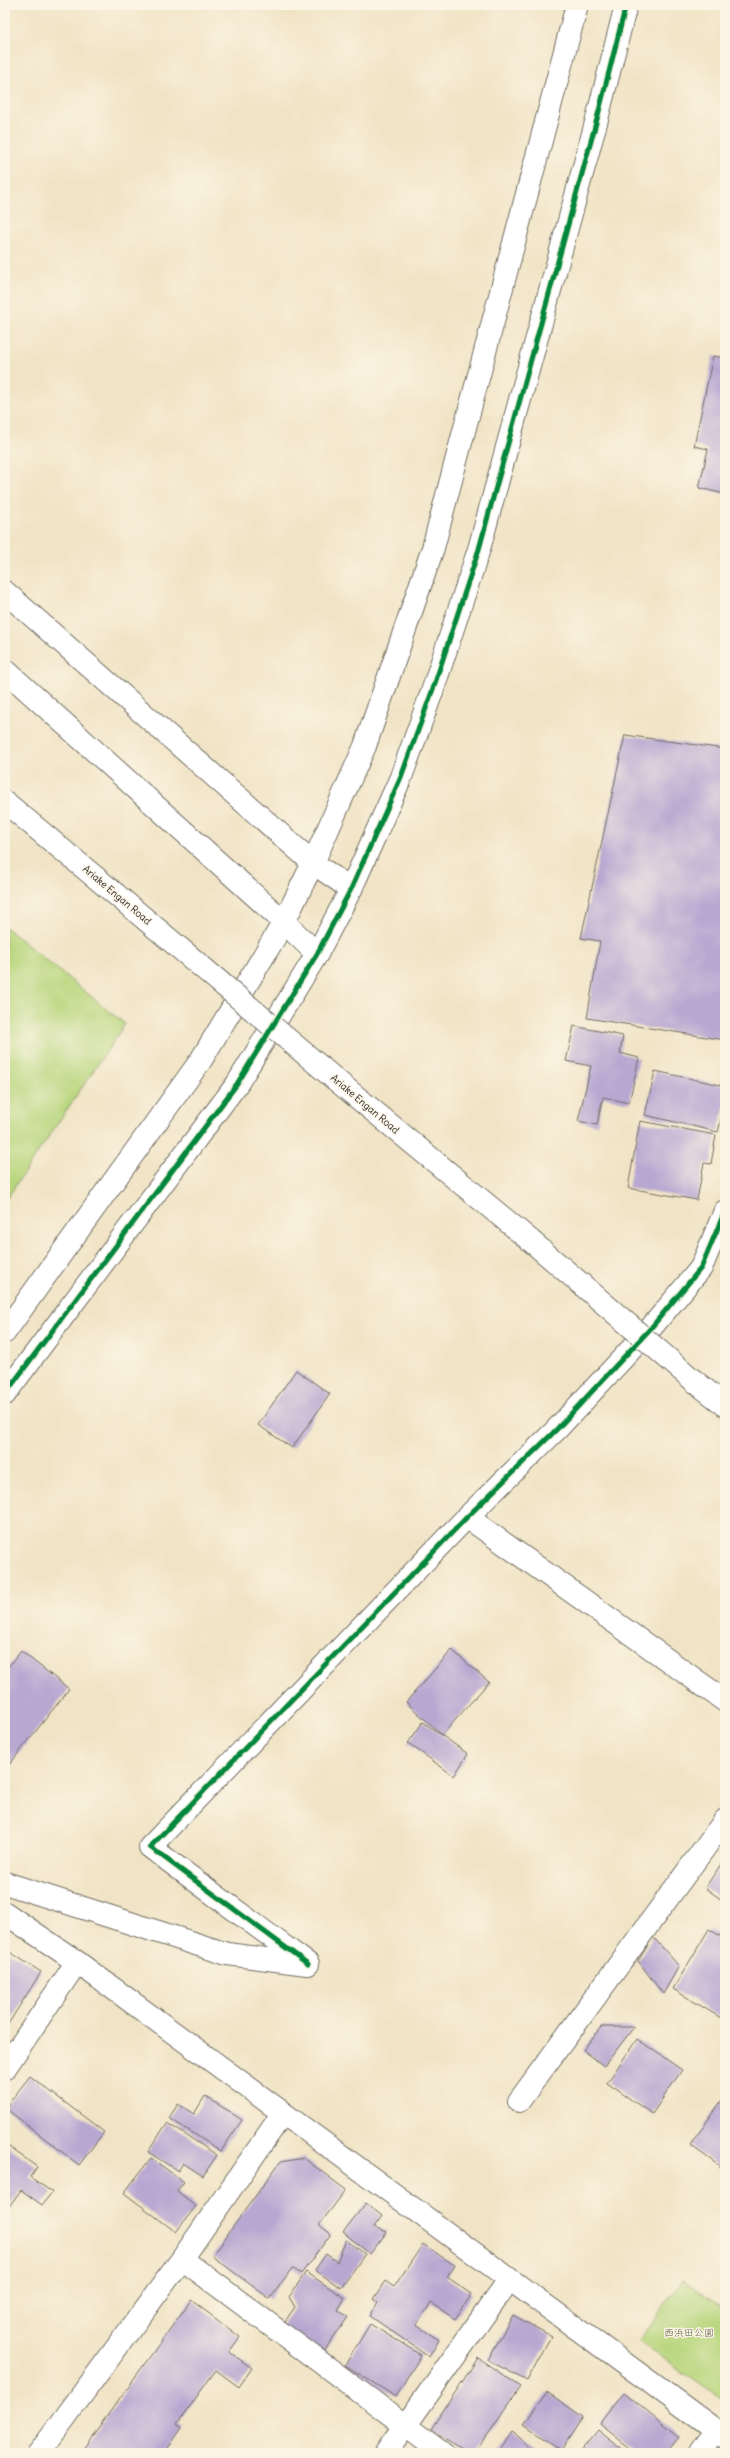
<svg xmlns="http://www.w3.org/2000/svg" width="730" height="2458" viewBox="0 0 730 2458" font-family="Delius,'Klee One',sans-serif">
<rect width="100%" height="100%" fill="#fcf5e5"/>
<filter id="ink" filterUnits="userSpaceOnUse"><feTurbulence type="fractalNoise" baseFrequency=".025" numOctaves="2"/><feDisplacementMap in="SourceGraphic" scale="8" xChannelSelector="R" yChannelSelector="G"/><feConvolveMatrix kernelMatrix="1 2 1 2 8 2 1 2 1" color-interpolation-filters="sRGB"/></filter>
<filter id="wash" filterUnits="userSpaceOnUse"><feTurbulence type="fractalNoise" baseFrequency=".012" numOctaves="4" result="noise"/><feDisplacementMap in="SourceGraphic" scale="16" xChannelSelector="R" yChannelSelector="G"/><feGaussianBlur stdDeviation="0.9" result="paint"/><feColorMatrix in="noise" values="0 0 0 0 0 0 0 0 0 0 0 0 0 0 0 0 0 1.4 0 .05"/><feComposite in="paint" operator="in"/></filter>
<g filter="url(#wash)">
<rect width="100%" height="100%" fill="#f1e4c6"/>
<g fill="#b8d67d" stroke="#728054">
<polygon points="5,927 125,1024 5,1201"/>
<polygon points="683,2280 725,2310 725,2402 639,2341"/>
</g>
<g id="blocks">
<g fill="#b8a7d1">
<polygon points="713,356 725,358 725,494 699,488 708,449 694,446"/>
<polygon points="625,735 725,749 725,1040 587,1018 600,941 581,938"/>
<polygon points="574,1026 623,1036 620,1053 639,1058 629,1103 603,1097 597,1125 578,1121 591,1066 566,1061"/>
<polygon points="655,1071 725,1086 725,1104 718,1132 645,1115"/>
<polygon points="640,1121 716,1135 711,1164 704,1163 697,1200 628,1188"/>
<polygon points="296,1370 330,1394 292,1448 258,1425"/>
<polygon points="452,1650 489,1682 442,1735 406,1702"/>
<polygon points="21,1651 69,1689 10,1764 5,1760 5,1671"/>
<polygon points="423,1722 468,1754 454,1776 408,1743"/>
<polygon points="725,1858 725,1902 705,1888"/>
<polygon points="709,1929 725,1939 725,2012 721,2018 673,1989"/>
<polygon points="653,1937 679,1966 663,1994 638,1961"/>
<polygon points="5,1949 41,1972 5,2029"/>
<polygon points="601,2027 634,2027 604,2066 583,2050"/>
<polygon points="637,2039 682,2070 652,2114 607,2083"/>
<polygon points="30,2076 104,2132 79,2165 5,2108"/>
<polygon points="205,2096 242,2120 221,2151 169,2118 178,2104 194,2114"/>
<polygon points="722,2100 725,2102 725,2170 690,2145"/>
<polygon points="167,2123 217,2155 203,2176 183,2163 178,2171 148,2152"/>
<polygon points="5,2144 37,2167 30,2177 52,2192 42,2205 21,2190 5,2212"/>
<polygon points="151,2158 184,2182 177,2191 196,2206 176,2232 124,2193"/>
<polygon points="304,2158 346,2190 319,2225 331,2234 301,2274 292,2268 270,2299 212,2256 280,2162"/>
<polygon points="366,2203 382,2216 374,2227 387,2232 370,2254 343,2232"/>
<polygon points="346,2240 365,2254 341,2288 315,2270 326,2254 337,2262"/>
<polygon points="423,2244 454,2265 447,2277 472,2294 455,2319 431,2303 416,2325 439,2340 429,2357 370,2316 378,2303 373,2299 385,2281 394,2287"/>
<polygon points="306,2272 345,2298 338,2310 348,2317 322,2355 281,2327 295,2307 289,2297"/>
<polygon points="191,2300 240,2337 229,2352 252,2368 239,2387 216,2370 177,2424 182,2428 166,2451 169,2453 80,2453"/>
<polygon points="513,2315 551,2336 527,2381 488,2360"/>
<polygon points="370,2324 421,2355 396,2397 345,2365"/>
<polygon points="478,2358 521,2387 475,2453 467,2453 431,2429"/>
<polygon points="547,2392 583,2417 561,2450 524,2424"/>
<polygon points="624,2392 679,2437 666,2453 635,2453 599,2424"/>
<polygon points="598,2431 626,2453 580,2453"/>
<polygon points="512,2432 540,2453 497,2453"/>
</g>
</g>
</g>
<g filter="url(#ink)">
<use href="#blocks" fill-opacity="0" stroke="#706c61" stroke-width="1"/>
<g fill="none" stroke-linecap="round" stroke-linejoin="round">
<g stroke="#706c61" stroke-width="24">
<g id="minor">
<polyline points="5,592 313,863 351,889"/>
<polyline points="5,670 284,922 317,954"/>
<polyline points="5,1332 201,1060 284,922 313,863 365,746 433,548 577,5"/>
<polyline points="5,1394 237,1084 317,954 351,889 401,777 433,689 479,549 597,119 626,5"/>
<polyline points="467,1517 725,1701"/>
<polyline points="5,1883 227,1954 307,1964"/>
<polyline points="5,1913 77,1962 725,2437"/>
<polyline points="308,1964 150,1847 467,1517 556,1430 650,1329 701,1268 725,1211"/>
<polyline points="5,2068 77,1962"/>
<polyline points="519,2101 725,1820"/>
<polyline points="182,2259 442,2453"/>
<polyline points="39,2453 182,2259 283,2113"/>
<polyline points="386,2453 509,2280"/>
<polyline points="700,2453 716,2430"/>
</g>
</g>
<g stroke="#706c61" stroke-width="24">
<g id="highway">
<polyline points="5,802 113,892"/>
<polyline points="336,1080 531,1241"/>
<polyline points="693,1380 725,1405"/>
</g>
</g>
<use href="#minor" stroke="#fff" stroke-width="22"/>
<use href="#highway" stroke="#fff" stroke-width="22"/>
<g stroke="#706c61" stroke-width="24" stroke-linecap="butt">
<g id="highway-bridge">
<polyline points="113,892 336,1080"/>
<polyline points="531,1241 693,1380"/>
</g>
</g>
<use href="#highway-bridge" stroke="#fff" stroke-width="22"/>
<g stroke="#fcf5e5" stroke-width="8">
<g id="cycleway">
<polyline points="5,1394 237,1084 317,954 351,889 401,777 433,689 479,549 597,119 626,5"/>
<polyline points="308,1964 150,1847 467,1517 556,1430 650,1329 701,1268 725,1211"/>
</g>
</g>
<use href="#cycleway" stroke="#00873e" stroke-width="5"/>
</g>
</g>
<g text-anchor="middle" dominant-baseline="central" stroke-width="3" stroke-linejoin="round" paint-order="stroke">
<g font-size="10" fill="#2b2b2b" stroke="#fcf5e5">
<text transform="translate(117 895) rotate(40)">Ariake Engan Road</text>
<text transform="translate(365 1104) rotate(40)">Ariake Engan Road</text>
</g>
<g font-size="10" fill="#4e5640" stroke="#fcf5e5">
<text x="689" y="2332">西浜田公園</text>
</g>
</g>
<rect width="730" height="2458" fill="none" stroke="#fcf5e5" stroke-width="20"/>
</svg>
